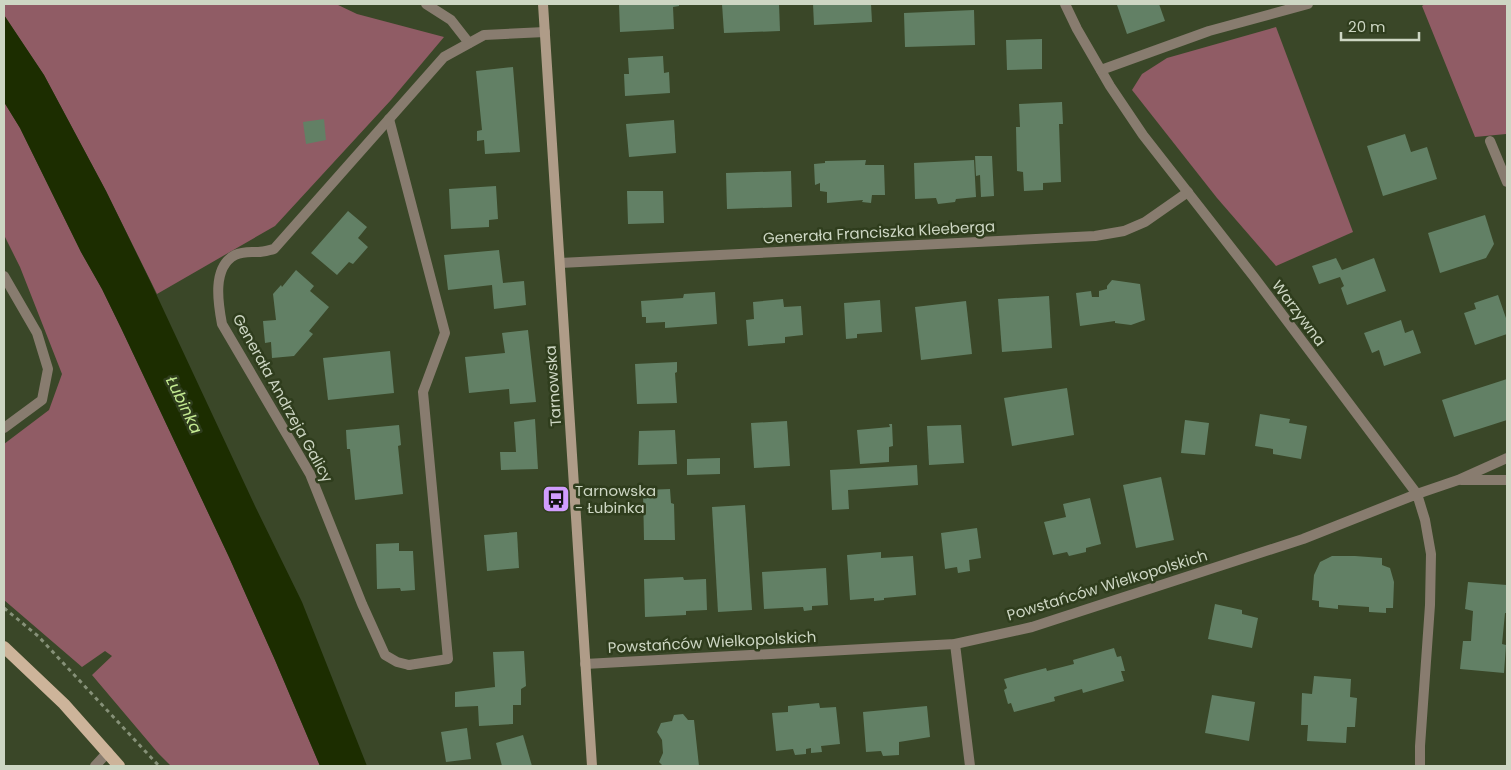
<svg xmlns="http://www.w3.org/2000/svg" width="1511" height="770" viewBox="0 0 1511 770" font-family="Poppins,sans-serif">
<rect width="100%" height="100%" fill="#3a4728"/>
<g fill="#905c65">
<polygon points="4,4 336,4 357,14 444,37 391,100 275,226 157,294 106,191 44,75 4,15"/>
<polygon points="1425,4 1507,4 1507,136 1506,134 1475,137 1422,6"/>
<polygon points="1276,27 1353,232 1276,266 1217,198 1132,90 1142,74 1167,58"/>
<polygon points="4,102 20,128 81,252 102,289 122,330 229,557 275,660 320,766 171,766 158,753 92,675 112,656 105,651 82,667 4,600 4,444 49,410 62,374 20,267 4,235"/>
</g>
<polygon fill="#1c2d00" points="4,15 44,75 106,191 151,283 255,506 302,602 367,766 320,766 275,660 229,557 122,330 102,289 81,252 20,128 4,102"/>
<g fill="#628065">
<polygon points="619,4 679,4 679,6 673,7 674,29 620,32"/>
<polygon points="722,4 779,4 780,31 724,33"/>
<polygon points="813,4 871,4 872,22 814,25"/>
<polygon points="1119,4 1159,4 1165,21 1127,34 1117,5"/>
<polygon points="974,10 975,45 905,47 904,13"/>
<polygon points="1042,39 1042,69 1007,70 1006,40"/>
<polygon points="663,56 664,73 669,72 670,93 625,96 624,74 629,74 628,58"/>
<polygon points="513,67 520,152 485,154 484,140 477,141 477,131 482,130 476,71"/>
<polygon points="1062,102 1063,124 1059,124 1061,182 1043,183 1043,190 1024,191 1023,172 1017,171 1016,127 1020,127 1019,104"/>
<polygon points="324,119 326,140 306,144 303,122"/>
<polygon points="674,120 676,153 629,157 626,124"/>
<polygon points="1405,134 1411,152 1427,147 1437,179 1383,196 1367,146"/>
<polygon points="975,156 992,156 994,196 981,197 980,175 976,176"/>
<polygon points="866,160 865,165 884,165 885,195 872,195 871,203 862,202 863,200 827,203 827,192 820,191 820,183 815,185 814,164 825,163 825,161"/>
<polygon points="974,160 976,197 956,199 955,202 938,204 936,198 915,199 914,163"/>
<polygon points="791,171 792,207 727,209 726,173"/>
<polygon points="496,186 498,219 489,220 489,227 451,229 449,189"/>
<polygon points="627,191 663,191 664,223 628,224"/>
<polygon points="348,211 367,227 358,238 368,247 353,264 349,262 337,275 311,253"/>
<polygon points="1485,215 1494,244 1486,258 1440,273 1428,233"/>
<polygon points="499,250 503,283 524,281 526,305 494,309 492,285 448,290 444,255"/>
<polygon points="1336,258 1342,270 1374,258 1386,291 1347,305 1341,288 1344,286 1340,277 1319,284 1312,266"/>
<polygon points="296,270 314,286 310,291 329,307 309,331 313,334 294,356 272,358 271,342 265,343 263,321 276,320 273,294 281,285 282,287"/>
<polygon points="1112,280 1140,284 1145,320 1131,325 1115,323 1115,321 1080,326 1076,293 1091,291 1092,297 1099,297 1099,291 1107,289 1107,286"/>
<polygon points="715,292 717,324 665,328 665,322 646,323 646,317 642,317 641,301 683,298 684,294"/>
<polygon points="1498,295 1507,321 1507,334 1475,345 1464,313 1476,309 1474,303"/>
<polygon points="1049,296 1052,348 1002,352 998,299"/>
<polygon points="783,299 784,307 801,306 803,335 785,337 785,343 748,346 746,320 754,319 753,302"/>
<polygon points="880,300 882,332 857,334 857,338 846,339 844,303"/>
<polygon points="966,301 972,354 921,360 915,307"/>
<polygon points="1401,320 1405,333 1413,330 1421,353 1384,366 1379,350 1372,353 1364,333"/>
<polygon points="528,330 536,402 510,404 509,389 469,393 465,357 505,353 502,333"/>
<polygon points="390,351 394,393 328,400 323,358"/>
<polygon points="677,362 677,372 675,373 677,403 637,404 635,364"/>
<polygon points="1507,379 1507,420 1454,437 1442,400"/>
<polygon points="1067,388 1074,435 1012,446 1004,398"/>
<polygon points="1260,414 1290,419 1289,423 1307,426 1301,459 1273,454 1273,449 1255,446"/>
<polygon points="535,419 538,469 501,470 500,452 516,452 514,422"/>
<polygon points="1185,420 1209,423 1205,455 1181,453"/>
<polygon points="787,421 790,466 754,468 751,423"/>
<polygon points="889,424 892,424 893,446 889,447 889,462 860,464 857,430 890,427"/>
<polygon points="399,425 401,445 398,446 403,494 355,500 350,449 347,449 346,430"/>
<polygon points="961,425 964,463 929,465 927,426"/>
<polygon points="675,430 677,464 638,465 639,431"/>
<polygon points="720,458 720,474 687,475 687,459"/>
<polygon points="917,465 918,485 848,490 849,509 832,510 830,470"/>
<polygon points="1161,477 1174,540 1136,548 1123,485"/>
<polygon points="670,489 671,503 674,504 675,540 644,540 643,490"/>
<polygon points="1090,498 1101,544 1086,548 1086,552 1069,556 1067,552 1053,555 1044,522 1066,517 1063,504"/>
<polygon points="745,505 752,610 718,612 712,507"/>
<polygon points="977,528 981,558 969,560 970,571 958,573 957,567 945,569 941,533"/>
<polygon points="517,532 519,568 487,571 484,535"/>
<polygon points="399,543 399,551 413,551 415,590 401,591 400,588 377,589 376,544"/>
<polygon points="881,552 881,558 913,556 916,595 884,598 884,600 874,601 874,598 850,600 847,555"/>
<polygon points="1332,556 1355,556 1382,558 1382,565 1390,568 1394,582 1393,608 1386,608 1386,613 1369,612 1369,607 1338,605 1338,609 1319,607 1319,601 1312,600 1314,575 1320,562"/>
<polygon points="826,568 828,605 812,606 812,610 804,611 803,607 764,609 762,572"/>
<polygon points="683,577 684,580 706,579 707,610 686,611 686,615 645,617 644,579"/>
<polygon points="1468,582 1507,585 1507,613 1505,613 1502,644 1506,645 1504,673 1460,669 1463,641 1471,641 1473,611 1465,609"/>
<polygon points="1215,604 1242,610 1242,614 1258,618 1252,648 1208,639"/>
<polygon points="1114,648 1117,657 1121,656 1125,671 1121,671 1124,681 1083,693 1082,689 1054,697 1055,701 1014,712 1011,703 1008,704 1004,690 1007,688 1004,679 1046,668 1047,671 1074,664 1073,660"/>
<polygon points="524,651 526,686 521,689 521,705 513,705 513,724 479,726 478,706 455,707 455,692 495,687 493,652"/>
<polygon points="1314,676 1351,679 1350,697 1357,698 1355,727 1347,727 1346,743 1307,741 1308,725 1301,725 1302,693 1312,694"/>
<polygon points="1212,695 1255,702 1249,741 1205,733"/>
<polygon points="819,703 820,708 836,707 840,744 821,746 822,752 811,753 811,748 806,749 806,754 795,755 793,749 776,751 772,713 788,712 788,706"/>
<polygon points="927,706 930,737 899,742 899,755 883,756 881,751 866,752 863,712"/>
<polygon points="683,714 688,720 694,720 699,766 663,766 659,762 663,753 662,740 657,732 661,723 672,721 674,715"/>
<polygon points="467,728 471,759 446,762 441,732"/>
<polygon points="523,735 532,766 502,766 496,743"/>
</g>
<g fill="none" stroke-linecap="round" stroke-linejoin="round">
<polyline stroke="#869178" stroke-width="3" stroke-dasharray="4 4" stroke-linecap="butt" points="4,608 38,636 159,766"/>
<g stroke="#887c6f" stroke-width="10">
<polyline points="426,4 451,20 469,43"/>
<polyline points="389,119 445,333 423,392 448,659 409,665"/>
<polyline points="1490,141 1507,182"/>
<polyline points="4,276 37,333 48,369 42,400 4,428"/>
<polyline points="95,766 108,752"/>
</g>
<g stroke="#887c6f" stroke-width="10">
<polyline points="1065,4 1077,29 1110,86 1143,135 1254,277 1417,494 1458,480 1507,458"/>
<polyline points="1101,70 1209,31 1308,4"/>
<polyline points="560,263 1095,236 1124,231 1145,222 1188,192"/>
<polyline points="1461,480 1507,480"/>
<polyline points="955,644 970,766"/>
<polyline points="585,664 955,644 1032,627 1303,539 1417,494 1425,520 1431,554 1430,605 1420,746 1420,766"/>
<path d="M409 665 397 662 385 655 362 604 310 474 222 324C218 303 212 267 235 255 243 251 250 252 258 252 264 252 269 250 274 249L444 57 484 35 545 32"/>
</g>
<polyline stroke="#af9c88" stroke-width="10" points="543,4 592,766"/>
<polyline stroke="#cdb49a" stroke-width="12" points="4,647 64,704 119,766"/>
</g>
<defs>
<g id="bus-square" transform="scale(1.4375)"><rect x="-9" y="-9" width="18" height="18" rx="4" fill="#d19dfe" stroke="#2f3d1d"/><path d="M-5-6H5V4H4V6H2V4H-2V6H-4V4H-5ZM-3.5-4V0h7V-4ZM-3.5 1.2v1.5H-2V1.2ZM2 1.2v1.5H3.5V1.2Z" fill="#111"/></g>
</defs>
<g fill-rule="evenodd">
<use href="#bus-square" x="556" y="499"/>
</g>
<g text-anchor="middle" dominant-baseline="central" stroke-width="5" stroke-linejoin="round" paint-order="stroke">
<g font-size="15" fill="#cdd6c3" stroke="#2f3d1d">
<text transform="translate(879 232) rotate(-3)">Generała Franciszka Kleeberga</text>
<text transform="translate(1299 313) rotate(53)">Warzywna</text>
<text transform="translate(553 386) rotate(-94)">Tarnowska</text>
<text transform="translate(283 398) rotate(61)">Generała Andrzeja Galicy</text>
<text transform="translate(1107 585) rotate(-17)">Powstańców Wielkopolskich</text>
<text transform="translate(712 642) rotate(-3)">Powstańców Wielkopolskich</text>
</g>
<g font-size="15" fill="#cdd6c3" stroke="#2f3d1d" text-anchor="start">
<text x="575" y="490">Tarnowska<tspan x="575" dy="17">- Łubinka</tspan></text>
</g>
<g font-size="16" font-style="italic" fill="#c5ec93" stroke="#2f3d1d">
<text transform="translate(184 405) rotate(64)">Łubinka</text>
</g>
</g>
<rect width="1511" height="770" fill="none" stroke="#cdd6c3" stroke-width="10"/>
<path d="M1341 32v8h78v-8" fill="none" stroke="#cdd6c3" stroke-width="2.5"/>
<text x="1348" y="32" font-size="15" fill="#cdd6c3" stroke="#2f3d1d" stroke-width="4" paint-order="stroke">20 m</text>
</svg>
